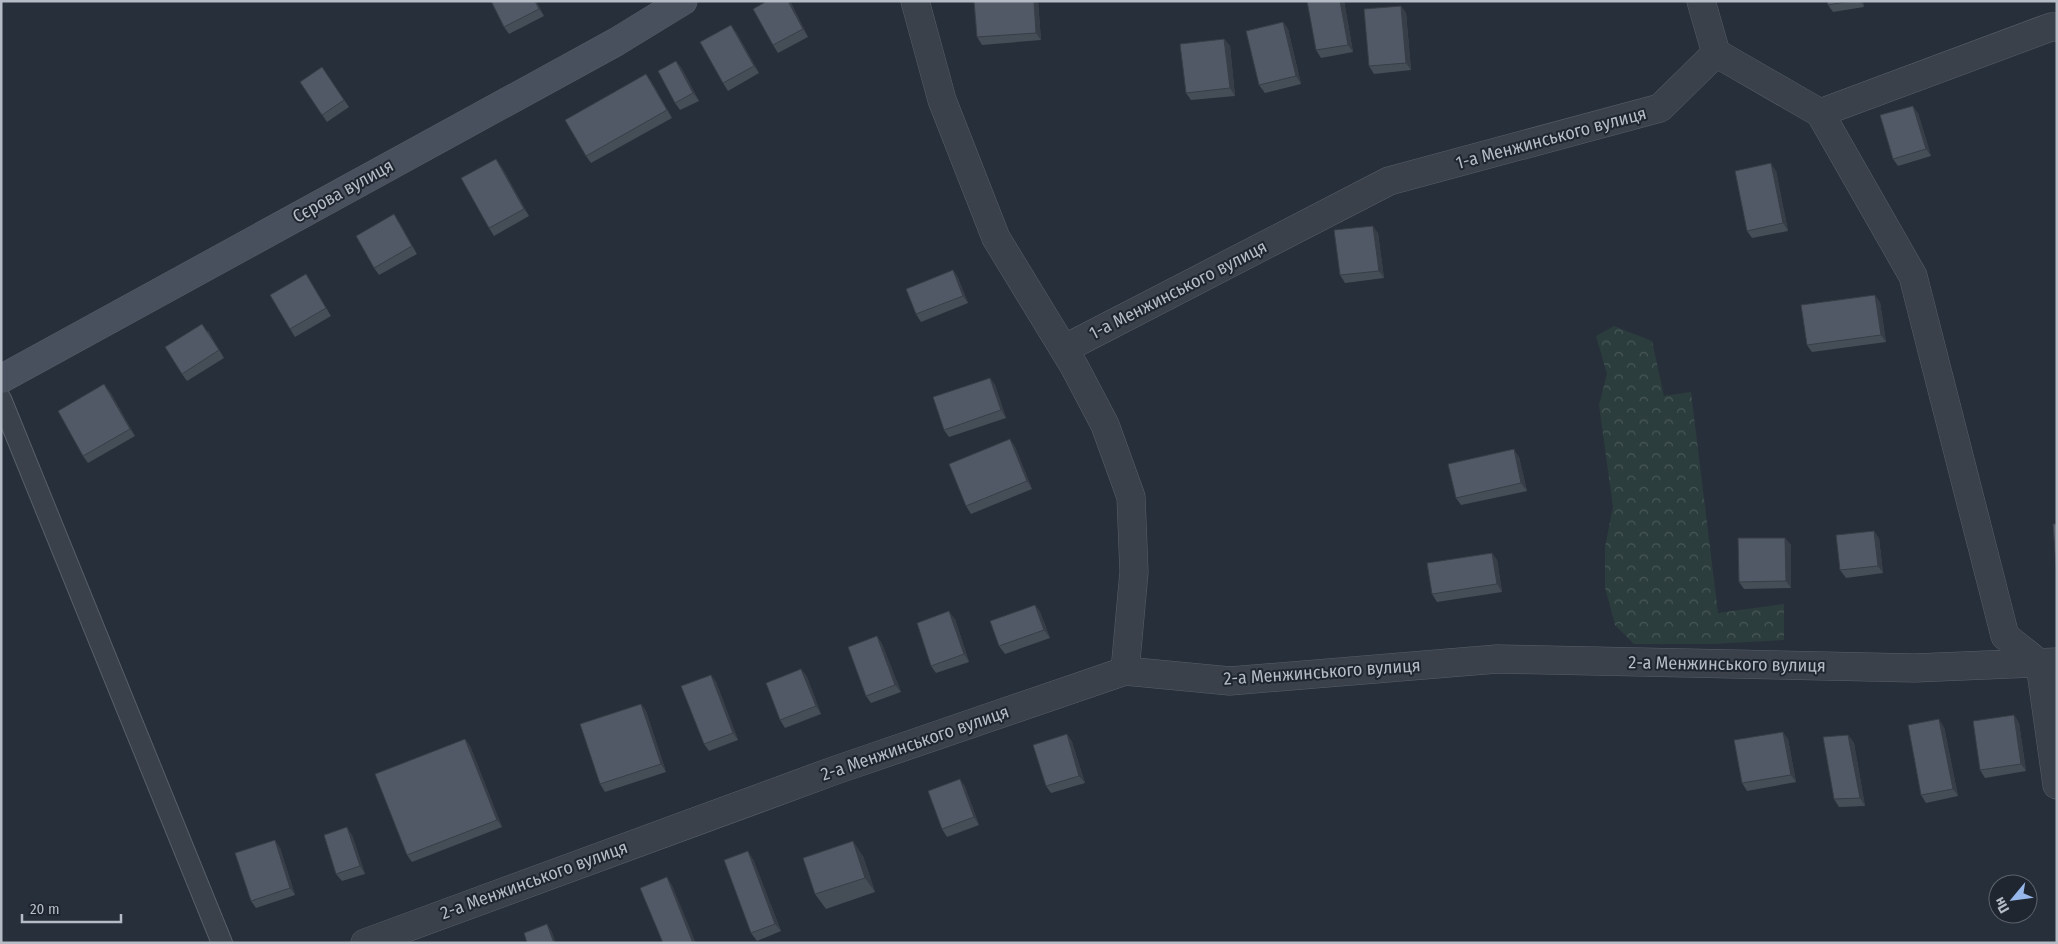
<svg xmlns="http://www.w3.org/2000/svg" width="2058" height="944" viewBox="0 0 2058 944" font-family="'Fira Sans Condensed',sans-serif">
<defs>
<pattern id="forest-crowns" width="20" height="18" patternUnits="userSpaceOnUse" patternTransform="scale(1.25)"><rect width="20" height="18" fill="#2c3d3d"/><path d="M2 6a3 3 0 1 1 6 0M12 15a3 3 0 1 1 6 0" fill="none" stroke="#485758"/></pattern>
</defs>
<rect width="100%" height="100%" fill="#272f3a"/>
<polygon fill="url(#forest-crowns)" points="1614,326 1652,341 1664,396 1691,392 1718,613 1784,604 1784,640 1713,644 1634,644 1615,625 1605,587 1605,547 1613,507 1599,405 1607,374 1596,336"/>
<g fill="none" stroke-linecap="round" stroke-linejoin="round">
<g stroke="#585f69" stroke-width="22">
<polyline id="lane" points="1,399 222,943"/>
</g>
<g stroke="#585f69" stroke-width="29">
<g id="street">
<polyline points="915,1 942,100 996,238 1074,366 1105,425 1131,497 1134,572 1125,671"/>
<polyline points="1701,1 1716,53"/>
<polyline points="1820,113 1913,276 2005,636 2040,664 2057,785"/>
<polyline points="1064,349 1389,181 1660,108 1716,53 1820,113 2051,27 2057,27"/>
<polyline points="365,943 836,770 1125,671 1230,681 1497,659 1915,668 2057,662"/>
</g>
</g>
<g stroke="#585f69" stroke-width="29">
<polyline id="secondary" points="1,379 616,42 683,1"/>
</g>
<use href="#lane" stroke="#3a414b" stroke-width="20"/>
<use href="#street" stroke="#3a414b" stroke-width="28"/>
<use href="#secondary" stroke="#49505d" stroke-width="28"/>
</g>
<g fill="#454d57">
<polygon points="536,1 544,16 509,34 504,27"/>
<polygon points="767,1 790,1 808,37 778,53 773,45"/>
<polygon points="974,1 1038,1 1041,40 982,45 977,37"/>
<polygon points="1344,1 1353,52 1321,58 1316,50"/>
<polygon points="1827,1 1863,1 1864,7 1833,12 1828,5"/>
<polygon points="1401,6 1406,13 1411,70 1374,74 1369,66"/>
<polygon points="1283,22 1288,29 1301,84 1265,93 1259,85"/>
<polygon points="736,32 759,73 728,91 723,83"/>
<polygon points="1224,39 1230,46 1235,96 1191,100 1186,93"/>
<polygon points="676,61 682,69 699,101 680,110 675,103"/>
<polygon points="322,67 349,107 327,122 300,82"/>
<polygon points="651,81 672,118 591,163 586,156"/>
<polygon points="1918,113 1931,156 1898,166 1893,159"/>
<polygon points="501,166 529,216 494,236 489,228"/>
<polygon points="1776,171 1788,231 1752,238 1747,231"/>
<polygon points="399,222 417,254 379,275 374,268"/>
<polygon points="1378,233 1384,278 1345,283 1340,275"/>
<polygon points="953,270 958,278 968,303 921,322 916,314"/>
<polygon points="306,274 331,316 295,337 290,329"/>
<polygon points="1880,302 1886,342 1812,352 1807,345"/>
<polygon points="208,331 224,358 187,381 182,374"/>
<polygon points="990,378 995,385 1006,418 949,437 944,430"/>
<polygon points="110,392 135,436 88,463 83,456"/>
<polygon points="1010,439 1015,447 1032,489 971,514 966,506"/>
<polygon points="1519,457 1527,491 1461,505 1456,498"/>
<polygon points="1785,538 1791,545 1791,588 1744,589 1739,582"/>
<polygon points="1879,538 1883,573 1846,578 1840,570"/>
<polygon points="1492,553 1497,560 1502,592 1437,602 1432,594"/>
<polygon points="1035,605 1040,612 1050,638 1005,654 999,646"/>
<polygon points="955,619 969,662 936,673 931,666"/>
<polygon points="877,636 882,644 901,692 871,703 866,696"/>
<polygon points="801,669 807,677 821,714 785,728 780,720"/>
<polygon points="711,675 716,682 738,740 709,751 704,744"/>
<polygon points="641,704 646,711 666,772 605,792 600,784"/>
<polygon points="2014,715 2019,723 2026,771 1985,778 1980,770"/>
<polygon points="1944,727 1958,796 1926,803 1921,795"/>
<polygon points="1067,734 1072,742 1085,783 1051,793 1046,786"/>
<polygon points="1848,735 1854,743 1865,806 1839,807 1834,799"/>
<polygon points="465,739 470,746 502,827 412,862 407,855"/>
<polygon points="1788,739 1796,782 1747,791 1742,783"/>
<polygon points="960,779 965,787 979,825 947,837 942,829"/>
<polygon points="352,835 365,874 342,881 336,874"/>
<polygon points="280,848 295,895 256,908 251,901"/>
<polygon points="863,856 875,892 826,909 815,894"/>
<polygon points="753,859 781,931 757,941 751,933"/>
</g>
<g fill="#383e47">
<polygon points="535,1 536,1 544,16 539,9"/>
<polygon points="788,1 790,1 808,37 803,29"/>
<polygon points="1034,1 1038,1 1041,40 1036,33"/>
<polygon points="1340,1 1344,1 1353,52 1348,45"/>
<polygon points="1860,1 1863,1 1864,7"/>
<polygon points="1401,6 1406,13 1411,70 1406,63"/>
<polygon points="1283,22 1288,29 1301,84 1296,76"/>
<polygon points="731,25 736,32 759,73 754,66"/>
<polygon points="1224,39 1230,46 1235,96 1230,88"/>
<polygon points="676,61 682,69 699,101 693,93"/>
<polygon points="646,74 651,81 672,118 667,110"/>
<polygon points="1913,106 1918,113 1931,156 1926,149"/>
<polygon points="496,159 501,166 529,216 524,209"/>
<polygon points="1771,163 1776,171 1788,231 1783,223"/>
<polygon points="394,214 399,222 417,254 412,246"/>
<polygon points="1373,226 1378,233 1384,278 1379,271"/>
<polygon points="953,270 958,278 968,303 963,296"/>
<polygon points="1875,295 1880,302 1886,342 1881,335"/>
<polygon points="990,378 995,385 1006,418 1001,410"/>
<polygon points="104,384 110,392 135,436 130,429"/>
<polygon points="1010,439 1015,447 1032,489 1027,481"/>
<polygon points="1514,449 1519,457 1527,491 1521,483"/>
<polygon points="1874,531 1879,538 1883,573 1878,566"/>
<polygon points="1785,538 1791,545 1791,588 1786,581"/>
<polygon points="1492,553 1497,560 1502,592 1497,584"/>
<polygon points="1035,605 1040,612 1050,638 1044,630"/>
<polygon points="949,611 955,619 969,662 964,654"/>
<polygon points="877,636 882,644 901,692 895,685"/>
<polygon points="801,669 807,677 821,714 816,706"/>
<polygon points="711,675 716,682 738,740 733,733"/>
<polygon points="641,704 646,711 666,772 661,764"/>
<polygon points="2014,715 2019,723 2026,771 2021,764"/>
<polygon points="1939,719 1944,727 1958,796 1953,789"/>
<polygon points="1783,732 1788,739 1796,782 1791,775"/>
<polygon points="1067,734 1072,742 1085,783 1079,776"/>
<polygon points="1848,735 1854,743 1865,806 1860,798"/>
<polygon points="465,739 470,746 502,827 497,820"/>
<polygon points="960,779 965,787 979,825 974,817"/>
<polygon points="347,827 352,835 365,874 360,866"/>
<polygon points="275,840 280,848 295,895 290,888"/>
<polygon points="853,841 863,856 875,892 865,878"/>
<polygon points="748,851 753,859 781,931 775,924"/>
<polygon points="667,877 672,885 696,943 693,943"/>
<polygon points="547,924 552,932 556,943 554,943"/>
</g>
<g fill="#505965" stroke="#383e47">
<polygon points="491,1 535,1 539,9 504,27"/>
<polygon points="767,1 788,1 803,29 773,45 753,9"/>
<polygon points="974,1 1034,1 1036,33 977,37"/>
<polygon points="1307,1 1340,1 1348,45 1316,50"/>
<polygon points="1827,1 1851,1 1828,5"/>
<polygon points="1401,6 1406,63 1369,66 1364,9"/>
<polygon points="1283,22 1296,76 1259,85 1246,31"/>
<polygon points="731,25 754,66 723,83 700,42"/>
<polygon points="1224,39 1230,88 1186,93 1180,44"/>
<polygon points="676,61 693,93 675,103 658,71"/>
<polygon points="322,67 344,100 322,115 300,82"/>
<polygon points="646,74 667,110 586,156 565,120"/>
<polygon points="1913,106 1926,149 1893,159 1880,115"/>
<polygon points="496,159 524,209 489,228 461,178"/>
<polygon points="1771,163 1783,223 1747,231 1735,171"/>
<polygon points="394,214 412,246 374,268 356,236"/>
<polygon points="1373,226 1379,271 1340,275 1334,230"/>
<polygon points="953,270 963,296 916,314 906,289"/>
<polygon points="306,274 326,308 290,329 270,295"/>
<polygon points="1875,295 1881,335 1807,345 1801,305"/>
<polygon points="202,324 219,350 182,374 165,347"/>
<polygon points="990,378 1001,410 944,430 933,397"/>
<polygon points="104,384 130,429 83,456 58,411"/>
<polygon points="1010,439 1027,481 966,506 949,464"/>
<polygon points="1514,449 1521,483 1456,498 1448,464"/>
<polygon points="2053,524 2057,524 2057,566 2056,566"/>
<polygon points="1874,531 1878,566 1840,570 1836,535"/>
<polygon points="1738,538 1785,538 1786,581 1739,582"/>
<polygon points="1492,553 1497,584 1432,594 1427,563"/>
<polygon points="1035,605 1044,630 999,646 990,621"/>
<polygon points="949,611 964,654 931,666 917,623"/>
<polygon points="877,636 895,685 866,696 848,647"/>
<polygon points="801,669 816,706 780,720 766,683"/>
<polygon points="711,675 733,733 704,744 681,686"/>
<polygon points="641,704 661,764 600,784 580,724"/>
<polygon points="2014,715 2021,764 1980,770 1973,721"/>
<polygon points="1939,719 1953,789 1921,795 1908,725"/>
<polygon points="1783,732 1791,775 1742,783 1734,740"/>
<polygon points="1067,734 1079,776 1046,786 1033,745"/>
<polygon points="1848,735 1860,798 1834,799 1823,737"/>
<polygon points="465,739 497,820 407,855 375,774"/>
<polygon points="960,779 974,817 942,829 928,791"/>
<polygon points="347,827 360,866 336,874 324,835"/>
<polygon points="275,840 290,888 251,901 235,853"/>
<polygon points="853,841 865,878 815,894 803,858"/>
<polygon points="748,851 775,924 751,933 724,860"/>
<polygon points="667,877 693,943 663,943 640,888"/>
<polygon points="547,924 554,943 527,943 524,933"/>
</g>
<g text-anchor="middle" dominant-baseline="central" stroke-width="4" stroke-linejoin="round" paint-order="stroke">
<g font-size="18" fill="#b6bcc6" stroke="#1f2630">
<text transform="translate(1551 138) rotate(-15)">1-а Менжинського вулиця</text>
<text transform="translate(343 191) rotate(-29)">Сєрова вулиця</text>
<text transform="translate(1178 290) rotate(-27)">1-а Менжинського вулиця</text>
<text transform="translate(1727 664) rotate(1)">2-а Менжинського вулиця</text>
<text transform="translate(1322 672) rotate(-4)">2-а Менжинського вулиця</text>
<text transform="translate(915 743) rotate(-19)">2-а Менжинського вулиця</text>
<text transform="translate(534 880) rotate(-20)">2-а Менжинського вулиця</text>
</g>
</g>
<rect width="2058" height="944" fill="none" stroke="#b6bcc6" stroke-width="5"/>
<g transform="translate(2013 899) rotate(241)"><circle r="24" fill="#1f2630" stroke="#5b626c"/>
<path d="M0-4L9 19L0 12L-9 19Z" fill="#97b6ea"/>
<text y="-8" font-size="14" font-weight="bold" text-anchor="middle" fill="#b6bcc6">Пн</text>
</g>
<path d="M22 914v8h99v-8" fill="none" stroke="#b6bcc6" stroke-width="2.5"/>
<text x="30" y="914" font-size="15" fill="#b6bcc6" stroke="#1f2630" stroke-width="4" paint-order="stroke">20 m</text>
</svg>
